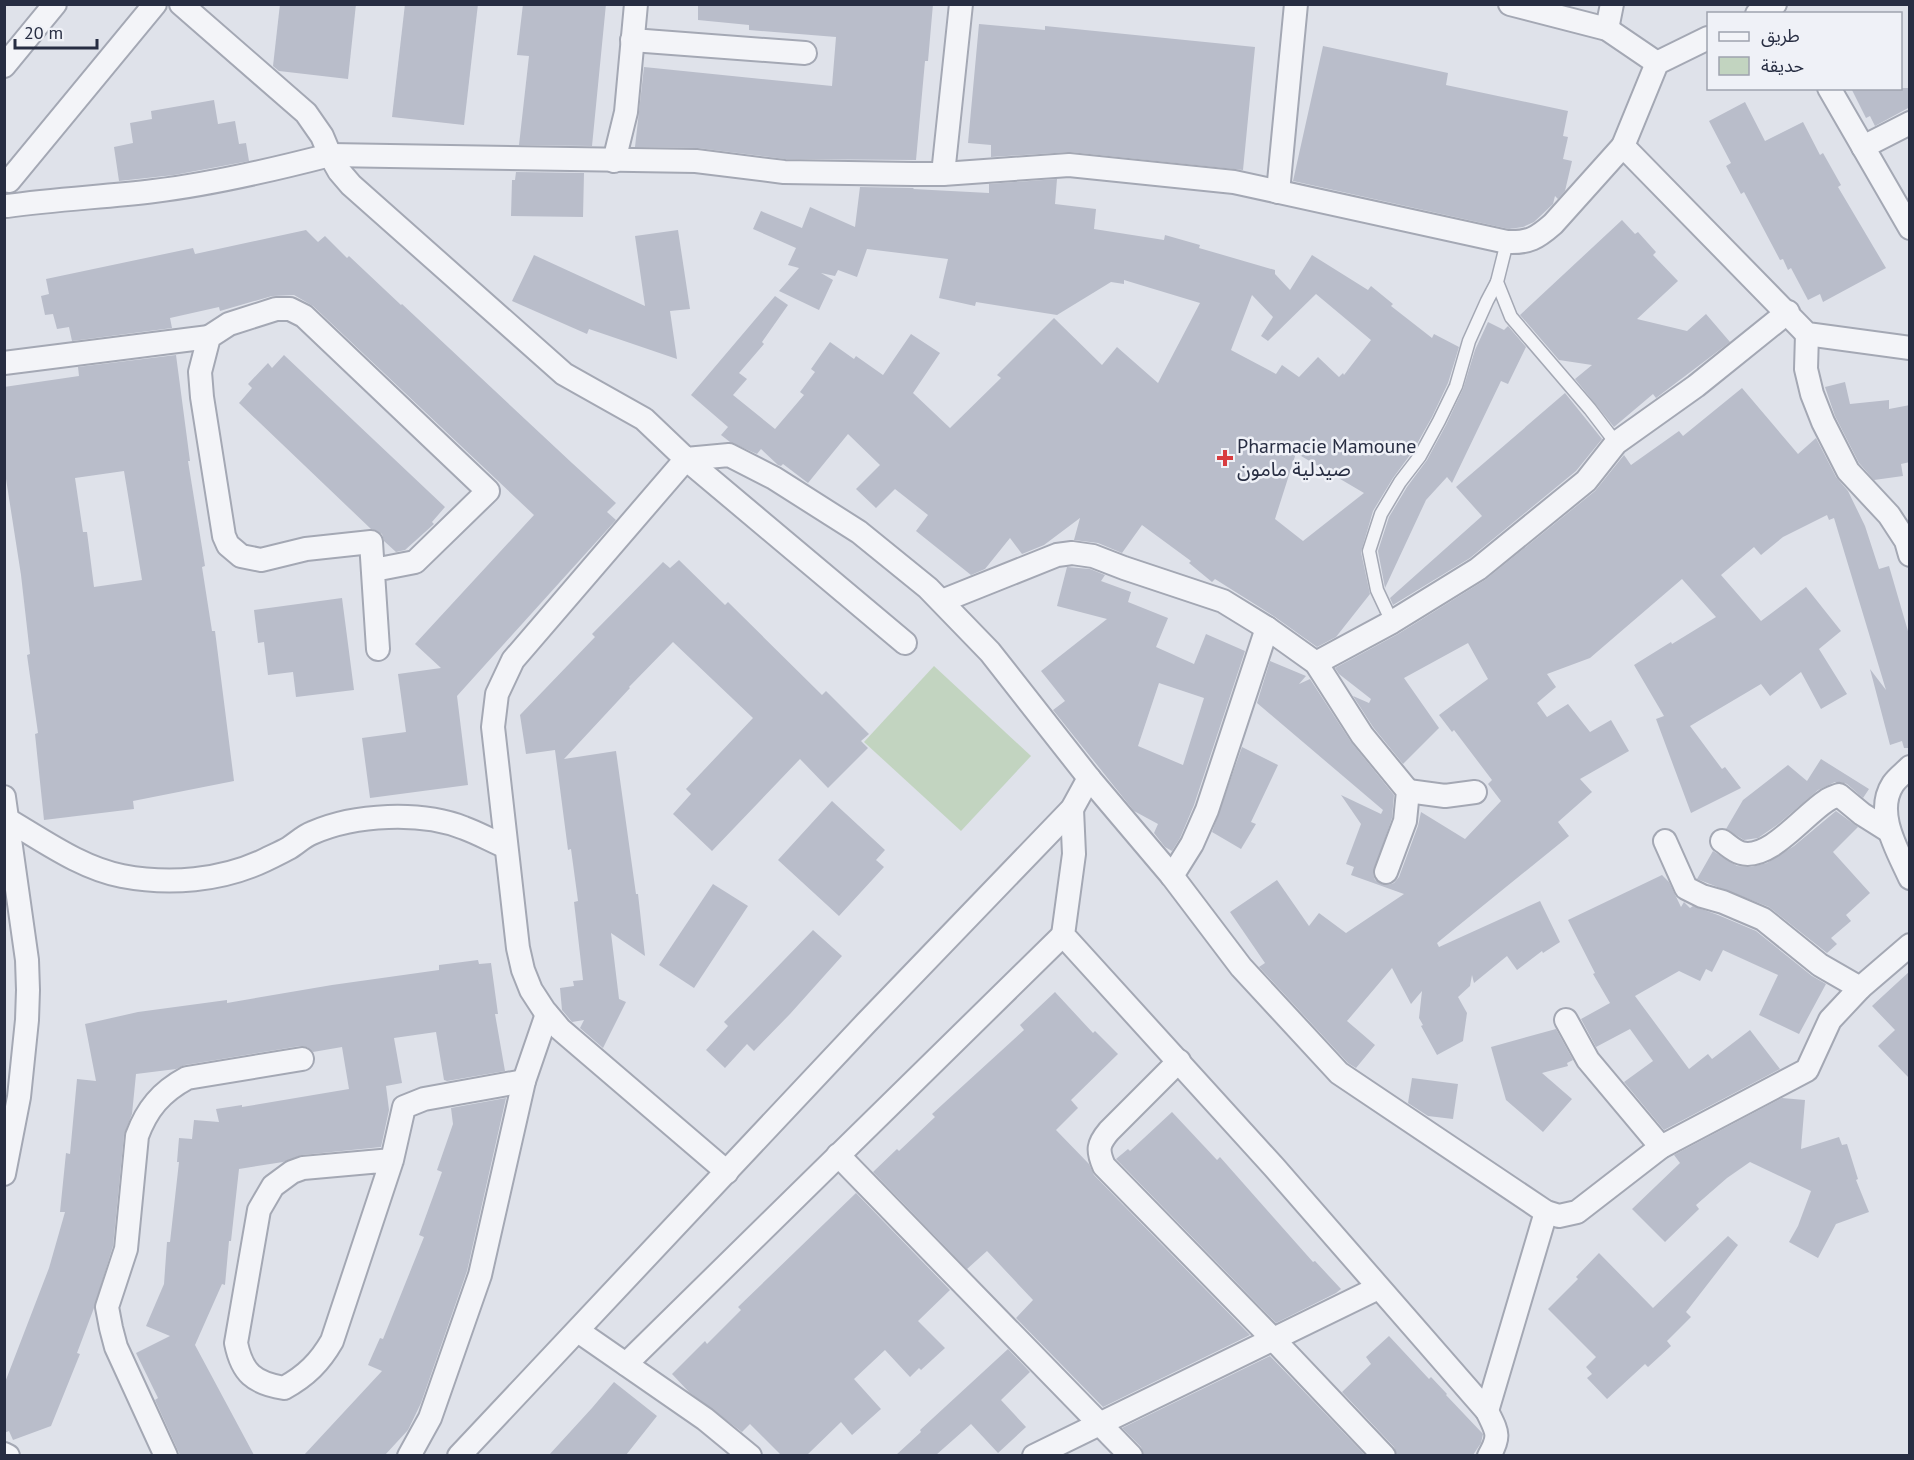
<svg xmlns="http://www.w3.org/2000/svg" width="1914" height="1460" viewBox="0 0 1914 1460" font-family="'PT Sans','Noto Sans Arabic',sans-serif">
<rect width="100%" height="100%" fill="#dfe2ea"/>
<polygon fill="#c2d4c0" points="934,666 1031,756 961,831 864,742"/>
<g fill="#b9bdca" fill-rule="evenodd">
<polygon points="280,4 356,4 348,79 279,71 273,66"/>
<polygon points="405,4 478,4 464,125 392,117"/>
<polygon points="523,4 606,4 592,146 519,145 529,56 517,55"/>
<polygon points="698,4 933,4 928,61 925,61 916,160 785,159 698,148 635,147 644,67 832,86 836,37 749,30 749,25 698,20"/>
<polygon points="979,24 1045,30 1045,26 1255,47 1243,170 1070,152 991,157 991,145 968,143"/>
<polygon points="1323,46 1448,73 1446,85 1568,111 1563,136 1568,137 1563,159 1572,161 1565,191 1558,199 1555,196 1553,204 1534,222 1523,227 1509,229 1293,181"/>
<polygon points="1851,88 1910,88 1910,107 1875,126 1870,116 1866,118"/>
<polygon points="214,100 218,124 235,121 239,144 246,143 249,161 174,175 119,181 114,147 133,143 130,123 152,119 151,111"/>
<polygon points="1745,102 1765,141 1803,122 1820,155 1823,153 1841,185 1838,187 1886,268 1823,302 1820,294 1808,300 1791,268 1788,270 1783,259 1780,260 1744,192 1741,194 1726,166 1731,163 1709,121"/>
<polygon points="516,172 584,173 583,217 511,216 512,180 515,180"/>
<path d="M1057 179 1055 204 1096 209 1094 229 1164 240 1165 235 1200 245 1199 248 1275 270V274L1290 290 1312 255 1368 290 1371 286 1393 304 1391 306 1432 338 1434 334 1459 347 1448 383 1432 417 1413 451 1393 478 1373 511 1361 552 1370 594 1336 637 1317 647 1275 617 1215 579 1212 582 1189 563 1191 561 1142 525 1122 553 1098 543 1074 540 1080 518 1044 545 1022 554 1010 538 985 569 971 575 916 531 928 515 895 489 876 508 856 489 880 465 848 434 808 483 783 464 781 466 778 465 761 449 757 454 730 442 721 435 728 427 691 395 775 296 788 305 762 342 764 344 739 373 747 379 733 395 775 429 804 395 800 392 815 372 811 369 830 342 854 359 856 356 883 375 911 334 940 353 913 393 950 428 1001 378 997 375 1054 318 1102 365 1117 347 1158 383 1200 303 1124 280V284L1111 282 1057 315 976 302 975 306 939 298 948 259 867 249 857 277 838 270 835 276 821 273 833 280 819 310 779 291 799 268 788 265 796 248 753 229 761 211 802 228 810 207 855 227 860 187 914 188 913 189 989 193V184ZM1316 294 1371 340 1344 375 1343 373 1339 377 1318 357 1299 377 1282 365 1276 374 1231 350 1252 295 1273 317 1261 336 1268 341ZM1296 453 1364 493 1303 541 1275 519Z"/>
<polygon points="1622,220 1635,234 1638,232 1656,252 1653,255 1678,281 1637,319 1687,331 1706,314 1730,342 1656,398 1653,394 1614,427 1575,379 1592,365 1559,360 1520,315"/>
<polygon points="306,230 318,242 325,236 347,258 349,256 401,305 402,304 572,463 616,503 607,512 616,520 457,696 468,785 370,798 362,738 406,732 398,674 441,668 415,644 534,515 313,306 294,295 272,296 220,311 219,307 170,318 172,328 72,341 69,327 57,329 53,314 45,315 41,296 49,294 46,279 193,248 195,254"/>
<polygon points="678,230 690,309 670,311 677,359 589,329 587,334 512,301 534,255 645,306 635,236"/>
<polygon points="1488,322 1504,330 1508,326 1526,347 1508,384 1501,381 1452,483 1447,477 1426,500 1385,588 1378,551 1389,517 1407,487 1427,460 1446,425 1463,389 1475,350"/>
<path d="M176 355 190 461H188L205 566 202 567 212 631H215L234 781 133 801 134 809 44 820 35 734 38 733 27 655 30 654 21 575 4 466V387L79 376 78 367ZM124 471 142 580 94 587 87 532H83L75 478Z"/>
<polygon points="284,355 445,507 432,522 434,524 405,550 396,552 384,541 382,534 371,529 239,403 252,388 248,384 268,363 272,368"/>
<polygon points="1845,382 1850,404 1889,400 1889,409 1910,405 1910,462 1901,464 1903,476 1874,480 1859,463 1835,416 1825,387"/>
<polygon points="1742,388 1798,454 1816,438 1836,477 1848,491 1865,526 1879,569 1889,566 1910,638 1910,748 1904,748 1902,741 1890,745 1870,669 1886,690 1834,518 1829,520 1827,515 1783,537 1761,555 1754,547 1721,575 1761,621 1806,587 1841,631 1819,649 1847,694 1821,709 1801,672 1770,696 1761,684 1690,726 1722,769 1725,767 1741,788 1691,813 1656,719 1664,716 1634,665 1671,642 1672,644 1716,617 1682,579 1590,658 1547,674 1556,687 1537,703 1547,717 1568,704 1590,732 1611,720 1629,751 1580,779 1592,792 1558,822 1569,836 1437,943 1439,947 1540,901 1560,942 1543,953 1542,951 1517,970 1507,956 1474,983 1472,975 1470,986 1458,997 1467,1013 1463,1041 1437,1055 1421,1026 1423,1025 1419,1018 1422,991 1411,1004 1392,968 1347,1021 1375,1045 1356,1068 1348,1063 1259,967 1265,963 1230,912 1277,880 1309,926 1319,913 1346,933 1404,894 1351,875 1354,867 1346,864 1361,824 1341,795 1381,814 1383,810 1257,703 1270,661 1306,676 1299,684 1310,679 1351,742 1394,795 1392,818 1373,874 1375,880 1381,884 1388,885 1394,883 1399,877 1418,826 1421,812 1465,839 1501,801 1488,784 1492,780 1454,730 1452,732 1439,715 1488,679 1468,643 1404,678 1439,728 1403,764 1373,727 1353,696 1369,703 1371,699 1339,674 1335,668 1398,634 1485,580 1595,491 1624,455 1631,465 1679,431 1683,436"/>
<polygon points="1565,393 1602,439 1576,471 1470,558 1393,605 1390,598 1482,516 1456,487"/>
<polygon points="679,560 725,605 728,602 822,695 826,691 869,734 861,741 868,748 828,788 800,759 712,851 673,814 691,794 686,789 753,718 673,642 629,687 630,688 564,759 616,751 636,894 638,894 645,956 611,933 619,999 626,1002 603,1048 580,1028 584,1020 572,1022 562,1010 560,988 574,986 573,981 583,980 574,902 578,901 571,849 568,850 555,750 526,754 520,715 595,637 592,634 663,562 670,568"/>
<path d="M1067 567 1090 569 1105 575 1101 581 1131 592 1128 602 1168 618 1156 647 1194 664 1206 634 1245 651 1194 805 1180 838 1172 851 1165 847 1154 833 1158 824 1134 811 1053 710 1065 701 1041 671 1107 619 1057 606ZM1159 683 1204 698 1183 765 1138 746Z"/>
<polygon points="342,598 354,690 296,697 293,672 268,675 264,642 258,643 254,610"/>
<polygon points="1242,747 1278,765 1251,822 1256,824 1241,849 1212,832"/>
<polygon points="1821,759 1869,789 1863,798 1847,784 1841,782 1835,782 1818,790 1777,825 1758,838 1744,840 1726,829 1743,800 1788,765 1807,781"/>
<polygon points="832,801 885,850 876,860 884,867 839,916 778,860"/>
<polygon points="1836,811 1858,827 1833,852 1870,893 1846,915 1851,921 1831,938 1837,944 1827,953 1769,907 1697,879 1713,851 1737,866 1751,867 1767,863 1794,846"/>
<polygon points="1662,875 1669,882 1681,907 1684,902 1690,908 1693,906 1718,915 1756,931 1812,976 1826,984 1799,1034 1759,1015 1778,975 1723,950 1712,972 1706,969 1700,981 1679,971 1635,996 1689,1069 1708,1054 1712,1059 1750,1030 1780,1069 1664,1130 1624,1082 1653,1061 1630,1029 1596,1047 1581,1019 1610,1003 1593,974 1595,973 1568,920"/>
<polygon points="713,884 748,906 694,988 659,965"/>
<polygon points="813,930 842,956 790,1014 754,1051 747,1044 725,1068 706,1050 728,1026 724,1022"/>
<polygon points="478,960 479,964 491,963 498,1014 495,1014 505,1071 447,1081 444,1080 436,1032 394,1038 402,1083 386,1086 389,1110 381,1147 302,1155 283,1162 239,1169 231,1241 229,1241 225,1285 222,1284 195,1345 254,1455 180,1455 155,1400 158,1398 136,1353 170,1336 146,1326 164,1284 167,1242 170,1242 179,1162 177,1162 179,1138 192,1139 194,1120 219,1122 216,1109 242,1105 242,1107 349,1089 342,1047 313,1052 307,1047 300,1046 185,1065 176,1069 136,1074 132,1114 124,1135 113,1246 94,1308 77,1353 80,1354 51,1426 13,1440 9,1431 4,1433 4,1385 49,1268 65,1212 60,1212 66,1153 70,1154 77,1079 96,1081 85,1024 138,1012 227,1000 227,1003 332,985 439,970 439,965"/>
<polygon points="1910,971 1910,1079 1878,1046 1895,1030 1872,1006"/>
<polygon points="1055,992 1093,1033 1095,1031 1118,1054 1071,1100 1078,1108 1056,1130 1089,1164 1094,1175 1250,1335 1103,1407 1016,1318 1033,1300 987,1251 967,1269 873,1172 897,1149 899,1151 935,1117 932,1114 1024,1030 1020,1025"/>
<polygon points="1556,1029 1573,1060 1567,1063 1568,1066 1542,1073 1572,1099 1543,1132 1506,1100 1491,1047"/>
<polygon points="1412,1078 1458,1084 1453,1119 1428,1116 1408,1103"/>
<polygon points="506,1098 467,1271 421,1403 408,1430 385,1455 304,1455 382,1371 368,1365 380,1338 383,1339 424,1237 419,1235 442,1172 437,1170 453,1124 451,1108"/>
<polygon points="1782,1098 1805,1100 1801,1149 1839,1137 1842,1145 1847,1144 1858,1179 1856,1180 1869,1212 1836,1224 1818,1258 1789,1242 1798,1226 1811,1191 1750,1162 1727,1178 1696,1205 1699,1209 1665,1242 1632,1209 1680,1163 1674,1155"/>
<polygon points="1172,1112 1217,1160 1220,1157 1313,1262 1315,1261 1341,1289 1336,1293 1276,1323 1116,1159 1128,1149 1130,1151"/>
<polygon points="856,1193 950,1290 918,1321 945,1348 921,1370 919,1368 910,1377 885,1350 854,1379 881,1409 852,1435 841,1422 807,1455 781,1455 750,1424 742,1432 689,1392 672,1374 705,1341 707,1344 741,1310 738,1307"/>
<polygon points="1728,1236 1738,1245 1686,1312 1691,1317 1667,1341 1671,1346 1648,1367 1645,1364 1607,1399 1587,1378 1592,1374 1586,1367 1596,1357 1548,1309 1578,1279 1576,1277 1599,1253 1653,1308"/>
<polygon points="1389,1336 1429,1379 1431,1377 1447,1394 1446,1395 1483,1434 1481,1443 1473,1455 1397,1455 1394,1447 1342,1392 1371,1364 1366,1357"/>
<polygon points="1008,1349 1030,1372 1001,1400 1026,1427 998,1453 971,1424 936,1455 896,1455 921,1432 920,1430"/>
<polygon points="1270,1356 1365,1455 1144,1455 1141,1447 1122,1428"/>
<polygon points="614,1382 657,1416 626,1455 549,1455 592,1408"/>
</g>
<g fill="none" stroke-linecap="round" stroke-linejoin="round">
<g stroke="#a4a8b4" stroke-width="15">
<g id="lane">
<polyline points="1507,242 1497,282 1511,317 1590,409 1616,443"/>
<polyline points="1392,622 1377,590 1369,551 1381,514 1400,482 1420,456 1439,421 1456,386 1469,341 1487,301 1497,282"/>
</g>
</g>
<g stroke="#a4a8b4" stroke-width="26">
<g id="street">
<polyline points="181,4 306,113 322,136 330,155 339,171 351,185 564,374 644,419 686,459 729,455 774,478 859,532 928,588 990,652 1089,778 1172,876 1241,967 1339,1073 1546,1212 1559,1216 1577,1212 1661,1147 1807,1070 1830,1020 1860,988 1910,945"/>
<polyline points="1510,4 1607,29 1657,63"/>
<polyline points="1757,14 1775,4"/>
<polyline points="1607,29 1612,4"/>
<polyline points="632,40 805,53"/>
<polyline points="4,66 55,4"/>
<polyline points="1829,88 1910,228"/>
<polyline points="1623,146 1657,63 1708,38"/>
<polyline points="1863,147 1910,123"/>
<polyline points="614,161 626,112 636,4"/>
<polyline points="943,174 961,4"/>
<polyline points="9,181 155,4"/>
<polyline points="1278,192 1296,4"/>
<path d="M7 206C56 199 105 197 154 191 213 184 272 170 330 155L696 161 784 172 913 174H943L1069 165 1234 182 1507 242C1529 243 1537 238 1553 224L1623 146 1807 334 1910 348"/>
<polyline points="1807,334 1806,369 1812,394 1823,422 1848,471 1889,515 1906,541 1910,555"/>
<polyline points="4,363 209,337"/>
<polyline points="374,570 415,562 488,491 304,316 290,309 276,309 229,324 209,337 200,372 202,397 224,536 228,545 241,556 261,560 306,549 371,542 378,649"/>
<polyline points="942,601 1057,555 1072,553 1093,556 1124,568 1223,601 1267,628 1316,663 1362,735 1408,791 1405,821 1386,872"/>
<polyline points="1316,663 1392,622 1478,569 1586,481 1616,443 1696,386 1788,312"/>
<path d="M1910 767C1904 773 1897 778 1893 784 1874 813 1898 851 1910 878"/>
<polyline points="1408,791 1445,796 1475,792"/>
<polyline points="4,797 27,960 28,990 27,1020 19,1097 4,1174"/>
<path d="M1072 809 1074 854 1063 935 1274 1167 1487 1411C1497 1432 1501 1435 1489 1456"/>
<path d="M8 820C44 841 81 868 122 876 169 885 221 881 265 860 273 856 282 852 289 848 297 843 304 836 312 833 355 814 421 811 464 828 478 833 492 841 506 847"/>
<polyline points="1665,841 1686,888 1702,896 1723,902 1763,919 1820,965 1860,988"/>
<path d="M1722 841C1728 845 1734 851 1741 853 1769 861 1804 815 1826 801 1830 798 1834 797 1839 795L1862 814 1889 831"/>
<polyline points="1172,876 1192,844 1207,810 1267,628"/>
<polyline points="1566,1020 1588,1060 1661,1147"/>
<path d="M1179 1061 1109 1131C1098 1144 1097 1150 1104 1166L1274 1340 1384 1456"/>
<polyline points="838,1155 1131,1456"/>
<path d="M392 1160 303 1168 292 1172 273 1186 259 1210 236 1343C242 1373 254 1383 284 1388 306 1376 320 1362 332 1341L392 1160 404 1107 424 1099 524 1081"/>
<polyline points="727,1172 560,1029 544,1010 531,990 523,970 518,948 493,727 497,694 513,660 686,459 905,643"/>
<polyline points="578,1331 705,1419 750,1456"/>
<polyline points="626,1364 1063,935"/>
<polyline points="1487,1411 1546,1212"/>
<polyline points="4,1454 8,1456"/>
<path d="M166 1456 116 1347 111 1328 107 1307 126 1249 137 1136C147 1109 161 1092 187 1078L302 1059"/>
<polyline points="409,1456 430,1418 480,1275 524,1081 547,1014"/>
<polyline points="459,1456 866,1023 1072,809 1089,778"/>
<polyline points="1034,1456 1378,1288"/>
</g>
</g>
<use href="#lane" stroke="#f3f4f8" stroke-width="12"/>
<use href="#street" stroke="#f3f4f8" stroke-width="22"/>
</g>
<path fill="#d83b3f" stroke="#eff1f7" stroke-width="2" d="M1222 449h6v6h6v6h-6v6h-6v-6h-6v-6h6z"/>
<g text-anchor="middle" dominant-baseline="central" stroke-width="5" stroke-linejoin="round" paint-order="stroke">
<g font-size="20" fill="#272d42" stroke="#eff1f7" text-anchor="start">
<text x="1237" y="446">Pharmacie Mamoune<tspan x="1237" dy="23">صيدلية مامون</tspan></text>
</g>
</g>
<rect width="1914" height="1460" fill="none" stroke="#272d42" stroke-width="12"/>
<rect x="1707" y="12" width="195" height="78" fill="#eff1f7" stroke="#9fa3af" stroke-width="1.5"/>
<rect x="1719" y="32" width="30" height="9" fill="#f3f4f8" stroke="#9fa3af" stroke-width="1.5"/>
<text x="1761" y="42" font-size="18" fill="#272d42">طريق</text>
<rect x="1719" y="57" width="30" height="18" fill="#c2d4c0" stroke="#9fa3af" stroke-width="1.5"/>
<text x="1761" y="72" font-size="18" fill="#272d42">حديقة</text>
<path d="M15 39v9h82v-9" fill="none" stroke="#272d42" stroke-width="3"/>
<text x="24" y="39" font-size="18" fill="#272d42" stroke="#eff1f7" stroke-width="4.5" paint-order="stroke">20 m</text>
</svg>
